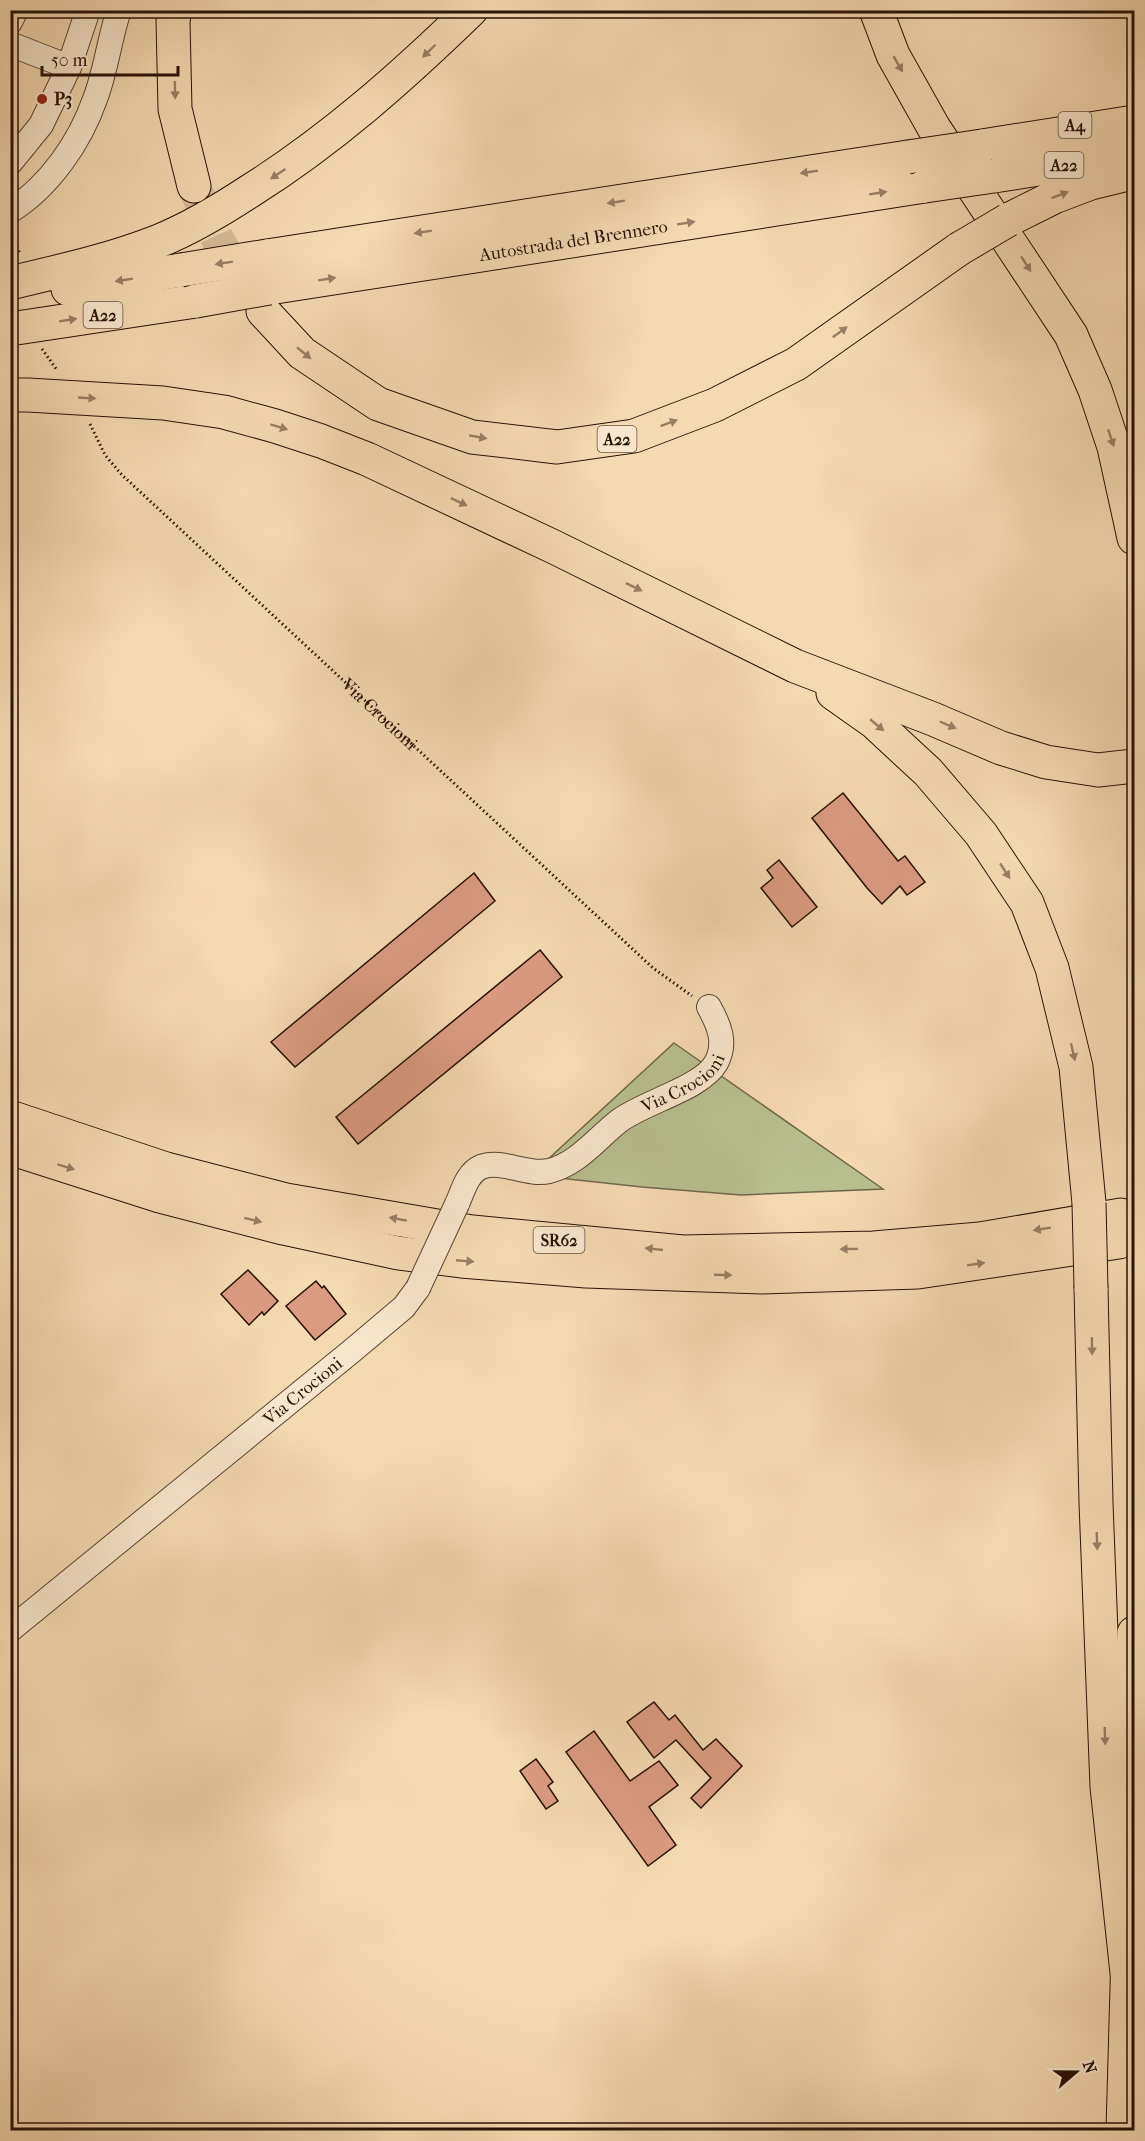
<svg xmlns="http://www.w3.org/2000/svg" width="1145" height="2141" viewBox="0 0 1145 2141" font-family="'IM FELL French Canon',serif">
<rect width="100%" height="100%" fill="#f5d9b1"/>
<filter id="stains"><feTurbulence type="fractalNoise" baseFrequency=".00333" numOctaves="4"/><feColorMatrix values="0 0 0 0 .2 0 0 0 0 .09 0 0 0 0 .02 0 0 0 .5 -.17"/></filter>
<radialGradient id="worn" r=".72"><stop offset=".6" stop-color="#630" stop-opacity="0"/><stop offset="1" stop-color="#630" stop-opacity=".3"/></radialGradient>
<polygon fill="#b8c08e" stroke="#70684a" stroke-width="1.5" points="674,1043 883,1189 741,1195 642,1187 531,1175"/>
<g fill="#db9b81" stroke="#271105" stroke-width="1.5">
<polygon points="843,793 898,861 905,856 925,882 907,895 900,886 882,904 867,888 812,818"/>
<polygon points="779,860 817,907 792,927 761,888 773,878 767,870"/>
<polygon points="474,873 495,901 295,1067 271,1042"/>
<polygon points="540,950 562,977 358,1144 336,1117"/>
<polygon points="248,1270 278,1301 264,1315 262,1312 249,1325 221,1294"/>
<polygon points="316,1281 322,1288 324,1286 346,1314 315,1340 286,1306"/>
<polygon points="654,1702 669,1720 675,1715 703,1750 716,1739 742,1766 701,1808 691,1798 711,1778 676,1740 654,1758 627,1722"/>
<polygon points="594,1731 630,1781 659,1761 678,1785 649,1807 676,1845 648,1866 566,1752"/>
<polygon points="536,1759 553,1782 548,1786 558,1801 546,1809 520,1771"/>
</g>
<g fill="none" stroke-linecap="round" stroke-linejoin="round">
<polyline stroke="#d6bb97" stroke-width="33" stroke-dasharray="33 16" stroke-linecap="butt" points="196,191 218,240 245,286"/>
<g stroke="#5a4330" stroke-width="26">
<g id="minor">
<polyline points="10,22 16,10"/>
<polyline points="10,44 69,67 88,10"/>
<polyline points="10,163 41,125 69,67"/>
<path d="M10 211C49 187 80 142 95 99 106 71 109 40 119 10"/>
<path id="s2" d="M457 1204C463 1191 467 1173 481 1167 502 1159 527 1176 549 1171 578 1164 597 1138 619 1121 644 1102 702 1088 716 1063 727 1043 719 1025 709 1007"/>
<path id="s3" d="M10 1630 353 1350 404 1307 418 1288"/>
</g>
</g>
<g stroke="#271105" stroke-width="35">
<g id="highway">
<polyline points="175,10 173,21 175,109 194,186"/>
<polyline points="876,10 893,55 934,128 1071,335 1095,390 1114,447 1134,538"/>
<polyline points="982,146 1134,122"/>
<polyline points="994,176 1134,154"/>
<polyline points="1008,220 1054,197 1091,183 1132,173"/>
<polyline points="267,256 908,157"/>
<path d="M10 283C61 271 111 260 159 241 191 228 221 210 250 191 331 140 402 77 471 10"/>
<path id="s4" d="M269 288 925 186"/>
<polyline points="68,289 181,270"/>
<polyline points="263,311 302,353 378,404 472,437 557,447 634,436 715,405 796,364 959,249"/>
<polyline points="10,329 196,301"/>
<polyline points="10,395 28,395 163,403 224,412 275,426 321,441 367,459 554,547 795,666 933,719 1001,748 1046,762 1098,770 1134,766"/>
<polyline points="833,693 874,722 928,772 981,834 1027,903 1052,968 1076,1067 1089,1203"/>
<polyline points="10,1117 166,1169 286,1200 472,1232 683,1252 874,1248 980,1239 1121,1215"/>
<polyline points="10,1148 160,1196 283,1228 398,1253 461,1261 586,1271 762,1277 918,1272 1119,1242"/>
<polyline points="1091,1288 1096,1503 1107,1787 1127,1973"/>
<polyline points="1130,1838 1134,1633"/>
<polyline points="1123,2130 1128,1952"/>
</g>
</g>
<g stroke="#271105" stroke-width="3" stroke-dasharray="1.5 3" stroke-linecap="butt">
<polyline points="10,230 20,254"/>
<polyline points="42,349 57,370"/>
<path id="s1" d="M90 424 105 455 122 475 653 968 692 996"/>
</g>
<use href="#minor" stroke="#f8e6cc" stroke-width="24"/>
<use href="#highway" stroke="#f5d9b1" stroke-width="33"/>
<g stroke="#5a4330" stroke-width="26" stroke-linecap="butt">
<polyline id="minor-bridge" points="418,1288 457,1204"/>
</g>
<g stroke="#271105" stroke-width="35" stroke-linecap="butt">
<g id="highway-bridge">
<polyline points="908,157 982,146"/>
<polyline points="925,186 994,176"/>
<polyline points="959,249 1008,220"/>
<polyline points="181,270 267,256"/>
<polyline points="196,301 269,288"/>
<polyline points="1089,1203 1091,1288"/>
</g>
</g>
<use href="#minor-bridge" stroke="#f8e6cc" stroke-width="24"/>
<use href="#highway-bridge" stroke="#f5d9b1" stroke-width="33"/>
</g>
<defs><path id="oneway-solid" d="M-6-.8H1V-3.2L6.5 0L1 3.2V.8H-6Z" transform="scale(1.5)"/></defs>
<g fill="#987f64">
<use href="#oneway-solid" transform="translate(429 51) rotate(136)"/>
<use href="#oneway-solid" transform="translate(898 64) rotate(60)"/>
<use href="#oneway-solid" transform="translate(175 90) rotate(89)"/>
<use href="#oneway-solid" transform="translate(809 172) rotate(171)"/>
<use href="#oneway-solid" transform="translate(278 174) rotate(146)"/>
<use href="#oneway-solid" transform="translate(878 193) rotate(-9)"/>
<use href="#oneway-solid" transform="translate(1060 195) rotate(-21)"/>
<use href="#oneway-solid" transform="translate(616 202) rotate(171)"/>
<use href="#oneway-solid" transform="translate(686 223) rotate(-9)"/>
<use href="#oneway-solid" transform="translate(423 232) rotate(171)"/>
<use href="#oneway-solid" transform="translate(224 263) rotate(171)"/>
<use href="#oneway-solid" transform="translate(1026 264) rotate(57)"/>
<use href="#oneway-solid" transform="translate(327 279) rotate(-9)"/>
<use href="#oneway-solid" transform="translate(124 280) rotate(171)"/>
<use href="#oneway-solid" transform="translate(68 320) rotate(-9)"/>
<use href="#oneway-solid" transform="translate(840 332) rotate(-36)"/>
<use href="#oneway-solid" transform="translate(304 353) rotate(39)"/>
<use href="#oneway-solid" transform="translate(87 398) rotate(3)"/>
<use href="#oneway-solid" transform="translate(669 423) rotate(-21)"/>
<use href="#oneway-solid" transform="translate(279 427) rotate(17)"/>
<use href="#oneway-solid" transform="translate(478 437) rotate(10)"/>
<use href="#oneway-solid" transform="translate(1111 438) rotate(71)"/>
<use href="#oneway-solid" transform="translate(459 502) rotate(25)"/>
<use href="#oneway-solid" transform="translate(634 587) rotate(26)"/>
<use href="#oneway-solid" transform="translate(877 725) rotate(40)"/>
<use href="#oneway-solid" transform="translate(948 725) rotate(23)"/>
<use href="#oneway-solid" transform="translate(1005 871) rotate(57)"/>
<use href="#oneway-solid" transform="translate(1073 1052) rotate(77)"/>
<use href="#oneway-solid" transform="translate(66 1167) rotate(17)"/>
<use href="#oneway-solid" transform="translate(398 1219) rotate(-170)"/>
<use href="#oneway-solid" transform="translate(253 1220) rotate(14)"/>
<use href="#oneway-solid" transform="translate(1042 1229) rotate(171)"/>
<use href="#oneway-solid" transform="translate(654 1249) rotate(-174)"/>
<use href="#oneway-solid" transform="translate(849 1249) rotate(179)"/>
<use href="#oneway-solid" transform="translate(465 1261) rotate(5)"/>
<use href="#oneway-solid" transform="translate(976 1264) rotate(-9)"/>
<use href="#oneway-solid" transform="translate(723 1275) rotate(2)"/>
<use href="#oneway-solid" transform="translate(1092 1346) rotate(89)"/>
<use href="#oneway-solid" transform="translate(1097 1541) rotate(88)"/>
<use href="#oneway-solid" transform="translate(1105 1736) rotate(88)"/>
</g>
<circle fill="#8f2418" stroke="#f8e6cc" stroke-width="2" cx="42" cy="99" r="6"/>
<g text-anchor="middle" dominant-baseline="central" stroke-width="4.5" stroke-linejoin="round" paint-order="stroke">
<g fill="#f8e6cc" stroke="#665141" stroke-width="1.5">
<rect x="1058.5" y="112" width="33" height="26" rx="4.5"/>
<rect x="1044.5" y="152" width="39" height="26" rx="4.5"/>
<rect x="83.5" y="302" width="39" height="26" rx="4.5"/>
<rect x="597.5" y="426" width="39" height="26" rx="4.5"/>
<rect x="533.5" y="1227" width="51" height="26" rx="4.5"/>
</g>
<g font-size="16" font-weight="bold" fill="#271105">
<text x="1075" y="125">A4</text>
<text x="1064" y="165">A22</text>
<text x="103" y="315">A22</text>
<text x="617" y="439">A22</text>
<text x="559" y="1240">SR62</text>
</g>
<g font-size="18" font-weight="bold" fill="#271105" stroke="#f8e6cc" text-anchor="start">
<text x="54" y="99">P3</text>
</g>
<g font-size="18" fill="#271105" stroke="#f8e6cc">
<text stroke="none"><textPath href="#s4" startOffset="308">Autostrada del Brennero</textPath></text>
<text stroke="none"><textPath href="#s1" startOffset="412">Via Crocioni</textPath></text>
<text stroke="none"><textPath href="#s2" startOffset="276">Via Crocioni</textPath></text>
<text stroke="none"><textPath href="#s3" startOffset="378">Via Crocioni</textPath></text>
</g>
</g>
<rect width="1145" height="2141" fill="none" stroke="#f5d9b1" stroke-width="36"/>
<rect x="12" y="12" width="1121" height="2117" fill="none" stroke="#271105" stroke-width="3"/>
<rect x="18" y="18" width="1109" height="2105" fill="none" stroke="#271105" stroke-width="1.5"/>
<g transform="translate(1076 2072) rotate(70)" stroke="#f8e6cc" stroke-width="4.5" paint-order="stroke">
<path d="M0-4.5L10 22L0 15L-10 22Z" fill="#271105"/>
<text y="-9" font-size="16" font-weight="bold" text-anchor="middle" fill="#271105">N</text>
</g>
<path d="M42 66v9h136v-9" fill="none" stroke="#271105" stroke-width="3"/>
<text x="51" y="66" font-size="18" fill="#271105" stroke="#f8e6cc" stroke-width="4.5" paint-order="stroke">50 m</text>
<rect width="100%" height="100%" filter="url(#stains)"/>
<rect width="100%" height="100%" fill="url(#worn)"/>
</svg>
